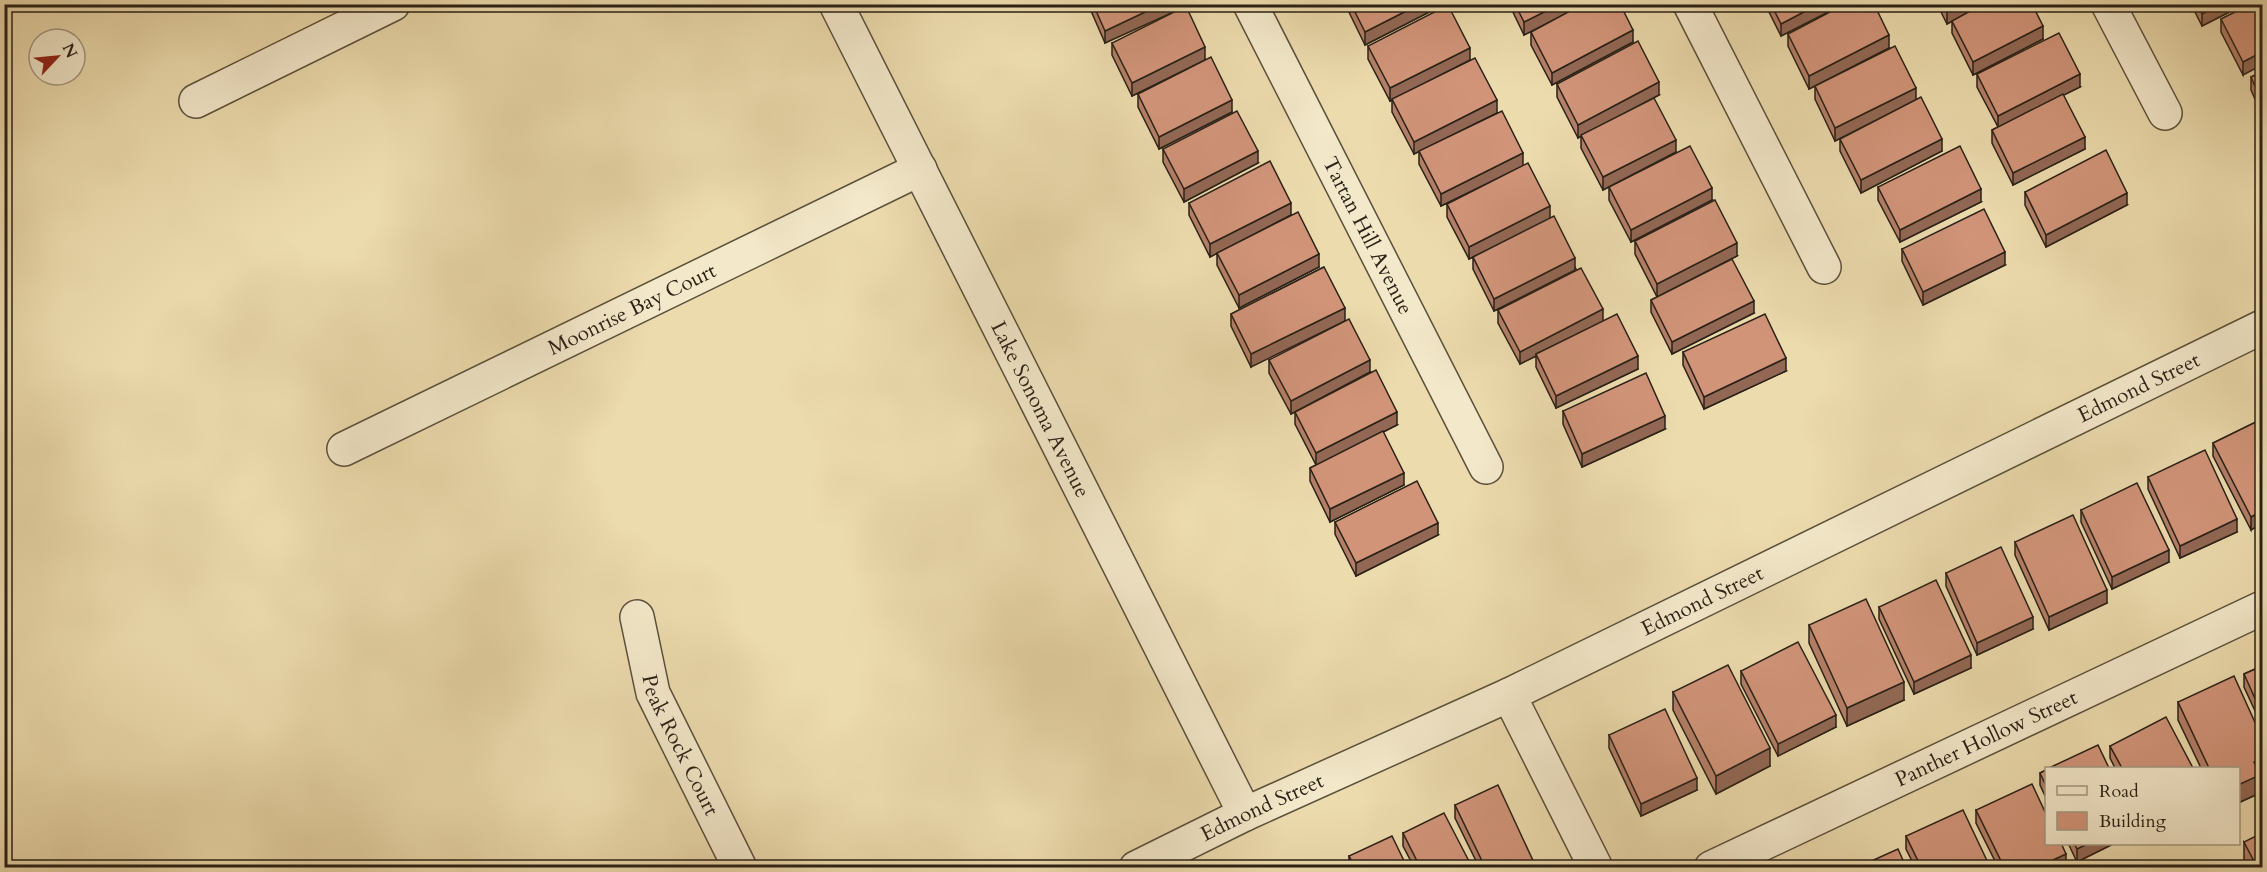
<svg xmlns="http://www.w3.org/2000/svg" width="2267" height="872" viewBox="0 0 2267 872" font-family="Cardo,serif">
<rect width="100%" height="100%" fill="#ecdbad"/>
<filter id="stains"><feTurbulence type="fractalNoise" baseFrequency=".00333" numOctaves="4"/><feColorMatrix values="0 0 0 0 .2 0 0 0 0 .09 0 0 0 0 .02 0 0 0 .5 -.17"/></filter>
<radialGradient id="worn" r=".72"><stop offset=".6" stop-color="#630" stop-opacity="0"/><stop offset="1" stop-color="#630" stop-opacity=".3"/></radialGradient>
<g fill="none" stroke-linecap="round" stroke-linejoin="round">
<g stroke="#5a503c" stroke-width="36">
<g id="minor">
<path id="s1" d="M836 4 1245 814"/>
<path id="s2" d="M1250 4 1486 467"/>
<polyline points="1690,4 1824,267"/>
<polyline points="2108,4 2165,113"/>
<polyline points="196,101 393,4"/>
<path id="s3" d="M344 449 920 169"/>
<path id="s4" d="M637 617 653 693 740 868"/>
<polyline points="1509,695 1596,868"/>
<path id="s5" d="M1136 868 1245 814 1509 695 2262 327"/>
<path id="s6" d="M1711 868 2262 608"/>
</g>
</g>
<use href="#minor" stroke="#f3e8ca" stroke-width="33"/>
</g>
<g fill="#b47f68" stroke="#2a2117" stroke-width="1.5">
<polygon points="1088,4 1178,4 1105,43"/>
<polygon points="1345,4 1441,4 1441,6 1365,45"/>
<polygon points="1509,4 1620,4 1633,42 1552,85 1531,45 1531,32 1551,22 1524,35"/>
<polygon points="1765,4 1844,4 1781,36"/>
<polygon points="1937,4 2032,4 2043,39 1973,75 1952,33 1952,21 1947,24"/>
<polygon points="2191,4 2245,4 2202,26"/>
<polygon points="2251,4 2243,75 2221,32 2221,19"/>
<polygon points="1788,34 1889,48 1809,89 1788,46"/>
<polygon points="1112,43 1205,59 1232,112 1159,149 1138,107 1138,94 1196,64 1132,96 1112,55"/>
<polygon points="1368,46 1470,60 1523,166 1441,206 1419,164 1419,151 1414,154 1392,112 1392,100 1390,101 1368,59"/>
<polygon points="2262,72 2262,115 2251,90 2251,77"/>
<polygon points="1977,74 2080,87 2063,95 2085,149 2013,185 1992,143 1992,130 1998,127 1977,87"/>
<polygon points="1557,84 1659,95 1620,116 1676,152 1603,190 1581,148 1581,136 1578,138 1557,97"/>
<polygon points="1815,86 1916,100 1942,151 1861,193 1840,151 1840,139 1865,126 1835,141 1815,99"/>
<polygon points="1163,149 1258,163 1184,202 1163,162"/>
<polygon points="1609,187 1712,200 1631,242 1609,200"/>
<polygon points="1878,187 1981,202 1900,242 1878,200"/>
<polygon points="2025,192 2127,205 2046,247 2025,205"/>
<polygon points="1189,203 1291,215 1319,267 1239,308 1217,265 1217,253 1210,257 1189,215"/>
<polygon points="1447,204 1550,218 1603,322 1638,369 1556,408 1536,367 1536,356 1520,364 1498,323 1498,310 1566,275 1494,311 1473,269 1473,257 1469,259 1447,217"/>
<polygon points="1635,241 1737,256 1682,284 1754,313 1672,354 1651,312 1651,300 1657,297 1635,254"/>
<polygon points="1902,249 2005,265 1923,305 1902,261"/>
<polygon points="1324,267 1251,367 1231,326 1231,314"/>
<polygon points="1683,352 1786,371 1704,409 1683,365"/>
<polygon points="1269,360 1370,372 1291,414 1269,373"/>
<polygon points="1563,411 1665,429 1582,467 1563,424"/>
<polygon points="1295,412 1397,425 1383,432 1404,485 1330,522 1310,481 1310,468 1316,465 1295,424"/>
<polygon points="2262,419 2251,530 2213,456 2213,443"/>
<polygon points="2148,477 2237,532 2180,558 2148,489"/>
<polygon points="2081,510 2169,562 2112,589 2081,522"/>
<polygon points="1335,522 1438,535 1356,576 1335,534"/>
<polygon points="2015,542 2107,603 2049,630 2015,555"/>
<polygon points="1946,573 2033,629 1977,655 1946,586"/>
<polygon points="1879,607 1971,668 1914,694 1879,619"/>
<polygon points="1809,625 1904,700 1847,726 1809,643"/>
<polygon points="2262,666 2262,726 2244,687 2244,674"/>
<polygon points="1741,671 1836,727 1778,756 1741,684"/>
<polygon points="1673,692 1770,766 1716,794 1673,710"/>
<polygon points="2178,702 2262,738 2262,776 2260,777 2260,793 2238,803 2238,768 2201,768 2178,720"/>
<polygon points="1609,735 1697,790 1641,816 1609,748"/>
<polygon points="2110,746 2193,768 2115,768 2110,758"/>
<polygon points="2046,770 2046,798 2040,785 2040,773"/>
<polygon points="1455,805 1536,867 1479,867 1455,818"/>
<polygon points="1976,810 2066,867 1998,867 1976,823"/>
<polygon points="1403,833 1472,867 1414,867 1403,846"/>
<polygon points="1906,836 1990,867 1915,867 1906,849"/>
<polygon points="2244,842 2262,867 2248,867 2244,859"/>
<polygon points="2068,843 2115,843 2077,862"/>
<polygon points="1349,856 1407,867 1349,867"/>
</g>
<g fill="#926855" stroke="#2a2117" stroke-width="1.5">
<polygon points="1162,4 1178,4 1178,10 1105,43 1105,31"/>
<polygon points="1420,4 1441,4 1441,6 1365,45 1365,32"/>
<polygon points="1560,4 1585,4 1524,35 1524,22"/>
<polygon points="1819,4 1844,4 1781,36 1781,24"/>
<polygon points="1960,4 1984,4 1947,24 1947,11"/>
<polygon points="2220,4 2245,4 2202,26 2202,14"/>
<polygon points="2043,26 2043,39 1973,75 1973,62"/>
<polygon points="1633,30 1633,42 1552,85 1552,73"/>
<polygon points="1889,35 1889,48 1809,89 1809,76"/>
<polygon points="1205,47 1205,60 1132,96 1132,83"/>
<polygon points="1470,48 1470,60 1390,101 1390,88"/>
<polygon points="2262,52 2262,65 2243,75 2243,62"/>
<polygon points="2080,74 2080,87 1998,128 1998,116"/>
<polygon points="1659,82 1659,95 1578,138 1578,125"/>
<polygon points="1916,88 1916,100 1835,141 1835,128"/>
<polygon points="1232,100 1232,112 1159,149 1159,137"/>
<polygon points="1497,100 1497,113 1414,154 1414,142"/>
<polygon points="2085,137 2085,149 2013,185 2013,173"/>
<polygon points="1942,139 1942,151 1861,193 1861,180"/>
<polygon points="1676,140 1676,152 1603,190 1603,177"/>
<polygon points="1258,151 1258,163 1184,202 1184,189"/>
<polygon points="1523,153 1523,166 1441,206 1441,194"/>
<polygon points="1712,188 1712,200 1631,242 1631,230"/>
<polygon points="1981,189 1981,202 1900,242 1900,230"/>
<polygon points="2127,193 2127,205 2046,247 2046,235"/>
<polygon points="1291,203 1291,215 1210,257 1210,244"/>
<polygon points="1550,206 1550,219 1469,259 1469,247"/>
<polygon points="1737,243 1737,256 1657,297 1657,284"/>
<polygon points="2005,252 2005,265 1923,305 1923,292"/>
<polygon points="1319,254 1319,267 1239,308 1239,295"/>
<polygon points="1575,258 1575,270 1494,311 1494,299"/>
<polygon points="1754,301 1754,313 1672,354 1672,342"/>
<polygon points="1345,308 1345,321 1251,367 1251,354"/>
<polygon points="1603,309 1603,322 1536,354 1536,356 1520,364 1520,352"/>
<polygon points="1638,356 1638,369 1556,408 1556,396"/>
<polygon points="1786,358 1786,371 1704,409 1704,397"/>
<polygon points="1370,360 1370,372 1291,414 1291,401"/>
<polygon points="1397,412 1397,425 1316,466 1316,453"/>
<polygon points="1665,416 1665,429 1582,467 1582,454"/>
<polygon points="1404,473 1404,485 1330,522 1330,509"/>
<polygon points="2262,511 2262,524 2251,530 2251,517"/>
<polygon points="2237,519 2237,532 2180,558 2180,546"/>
<polygon points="1438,523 1438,535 1356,576 1356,563"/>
<polygon points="2169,550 2169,562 2112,589 2112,577"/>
<polygon points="2107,590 2107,603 2049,630 2049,617"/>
<polygon points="2033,617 2033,629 1977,655 1977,643"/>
<polygon points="1971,655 1971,668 1914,694 1914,682"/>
<polygon points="1904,682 1904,700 1847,726 1847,708"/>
<polygon points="1836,715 1836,727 1778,756 1778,744"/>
<polygon points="1770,748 1770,766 1716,794 1716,776"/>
<polygon points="2262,758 2262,776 2260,777 2260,793 2238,803 2238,785 2254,762"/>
<polygon points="1697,778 1697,790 1641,816 1641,804"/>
<polygon points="2089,843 2115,843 2077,862 2077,849"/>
<polygon points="2066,854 2066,867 2038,867"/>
</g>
<g fill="#d19479" stroke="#2a2117" stroke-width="1.5">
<polygon points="1093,4 1162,4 1105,31"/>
<polygon points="1351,4 1420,4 1365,32"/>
<polygon points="1515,4 1560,4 1524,22"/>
<polygon points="1583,4 1620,4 1633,30 1552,73 1531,32"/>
<polygon points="1771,4 1819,4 1781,24"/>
<polygon points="1845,4 1874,4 1889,35 1809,76 1788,34"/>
<polygon points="1943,4 1960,4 1947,11"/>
<polygon points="1983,4 2032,4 2043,26 1973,62 1952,21"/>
<polygon points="2197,4 2220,4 2202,14"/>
<polygon points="2251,4 2262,4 2262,52 2243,62 2221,19"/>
<polygon points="1448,5 1470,48 1390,88 1368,46"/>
<polygon points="1186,6 1205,47 1132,83 1112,43"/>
<polygon points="2059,33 2080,74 1998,116 1977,74"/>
<polygon points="1638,41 1659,82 1578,125 1557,84"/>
<polygon points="1895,46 1916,88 1835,128 1815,86"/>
<polygon points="1211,57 1232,100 1159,137 1138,94"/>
<polygon points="1475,58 1497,100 1414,142 1392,99"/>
<polygon points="2262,72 2262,103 2251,77"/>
<polygon points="2063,94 2085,137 2013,173 1992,130"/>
<polygon points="1921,97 1942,139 1861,180 1840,139"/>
<polygon points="1654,98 1676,140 1603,177 1581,135"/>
<polygon points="1237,111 1258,151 1184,189 1163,149"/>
<polygon points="1502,111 1523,153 1441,194 1419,151"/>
<polygon points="1690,146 1712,188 1631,230 1609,187"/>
<polygon points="1960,146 1981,189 1900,230 1878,187"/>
<polygon points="2106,150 2127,193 2046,235 2025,192"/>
<polygon points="1270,161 1291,203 1210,244 1189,203"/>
<polygon points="1528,163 1550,206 1469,247 1447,204"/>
<polygon points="1715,200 1737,243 1657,284 1635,241"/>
<polygon points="1984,209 2005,252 1923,292 1902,249"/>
<polygon points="1298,212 1319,254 1239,295 1217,253"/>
<polygon points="1554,216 1575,258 1494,299 1473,257"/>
<polygon points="1732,259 1754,301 1672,342 1651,300"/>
<polygon points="1324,267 1345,308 1251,354 1231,314"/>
<polygon points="1581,268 1603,309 1520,352 1498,310"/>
<polygon points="1617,314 1638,356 1556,396 1536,354"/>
<polygon points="1765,314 1786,358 1704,397 1683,352"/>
<polygon points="1349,319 1370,360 1291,401 1269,360"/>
<polygon points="1376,370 1397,412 1316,453 1295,412"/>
<polygon points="1646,373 1665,416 1582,454 1563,411"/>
<polygon points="2262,419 2262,511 2251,517 2213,443"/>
<polygon points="1383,431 1404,473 1330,509 1310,468"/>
<polygon points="2205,450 2237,519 2180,546 2148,477"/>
<polygon points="1417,481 1438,523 1356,563 1335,522"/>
<polygon points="2137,483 2169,550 2112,577 2081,510"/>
<polygon points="2073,515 2107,590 2049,617 2015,542"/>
<polygon points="2001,547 2033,617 1977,643 1946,573"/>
<polygon points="1936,580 1971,655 1914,682 1879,607"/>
<polygon points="1866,599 1904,682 1847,708 1809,625"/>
<polygon points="1798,642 1836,715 1778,744 1741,671"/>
<polygon points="1728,665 1770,748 1716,776 1673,692"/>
<polygon points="2262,666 2262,714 2244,674"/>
<polygon points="2234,676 2262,738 2262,758 2254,762 2260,775 2238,785 2238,768 2209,768 2178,702"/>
<polygon points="1665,709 1697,778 1641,804 1609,735"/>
<polygon points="2166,717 2193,768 2122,768 2110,746"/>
<polygon points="2098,745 2109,768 2049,768"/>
<polygon points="2046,770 2046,786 2040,773"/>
<polygon points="2032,784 2046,814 2046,843 2061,843 2066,854 2038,867 2004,867 1976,810"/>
<polygon points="1498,785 1536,867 1485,867 1455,805"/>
<polygon points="1963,810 1990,867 1921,867 1906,836"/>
<polygon points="1444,813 1472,867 1420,867 1403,833"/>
<polygon points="2262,833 2262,867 2257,867 2244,842"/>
<polygon points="1392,836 1407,867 1355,867 1349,856"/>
<polygon points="2074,843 2089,843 2077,849"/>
<polygon points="1898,849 1906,867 1858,867"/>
<polygon points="2235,862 2238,867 2223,867"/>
<polygon points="1338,863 1340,867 1330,867"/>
</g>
<g text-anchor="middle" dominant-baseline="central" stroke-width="4.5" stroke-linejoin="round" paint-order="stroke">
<g font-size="21" fill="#2a2117" stroke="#f3e8ca">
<text stroke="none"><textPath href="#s2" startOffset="260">Tartan Hill Avenue</textPath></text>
<text stroke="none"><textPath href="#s3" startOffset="320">Moonrise Bay Court</textPath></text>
<text stroke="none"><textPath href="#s5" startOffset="1112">Edmond Street</textPath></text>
<text stroke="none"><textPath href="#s1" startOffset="454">Lake Sonoma Avenue</textPath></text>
<text stroke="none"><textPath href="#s5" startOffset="626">Edmond Street</textPath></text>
<text stroke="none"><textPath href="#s6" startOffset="304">Panther Hollow Street</textPath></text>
<text stroke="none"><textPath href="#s4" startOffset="136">Peak Rock Court</textPath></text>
<text stroke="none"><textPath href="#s5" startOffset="140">Edmond Street</textPath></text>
</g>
</g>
<rect width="2267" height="872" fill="none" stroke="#ecdbad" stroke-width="24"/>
<rect x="6" y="6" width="2255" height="860" fill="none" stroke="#2a2117" stroke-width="3"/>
<rect x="12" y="12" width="2243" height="848" fill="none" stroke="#2a2117" stroke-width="1.5"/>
<rect x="2045" y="767" width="195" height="78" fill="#f3e8ca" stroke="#a39882" stroke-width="1.5"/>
<rect x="2057" y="786" width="30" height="9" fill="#f3e8ca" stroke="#a39882" stroke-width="1.5"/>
<text x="2099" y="797" font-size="18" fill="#2a2117">Road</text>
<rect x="2057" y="812" width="30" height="18" fill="#d19479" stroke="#a39882" stroke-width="1.5"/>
<text x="2099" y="827" font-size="18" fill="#2a2117">Building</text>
<g transform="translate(57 57) rotate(64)"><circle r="28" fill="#f3e8ca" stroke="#a39882" stroke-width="1.5"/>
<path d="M0-4.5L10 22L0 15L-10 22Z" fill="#8f2418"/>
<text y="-9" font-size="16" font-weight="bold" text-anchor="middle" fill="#2a2117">N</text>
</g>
<rect width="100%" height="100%" filter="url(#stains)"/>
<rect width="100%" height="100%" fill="url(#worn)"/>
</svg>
